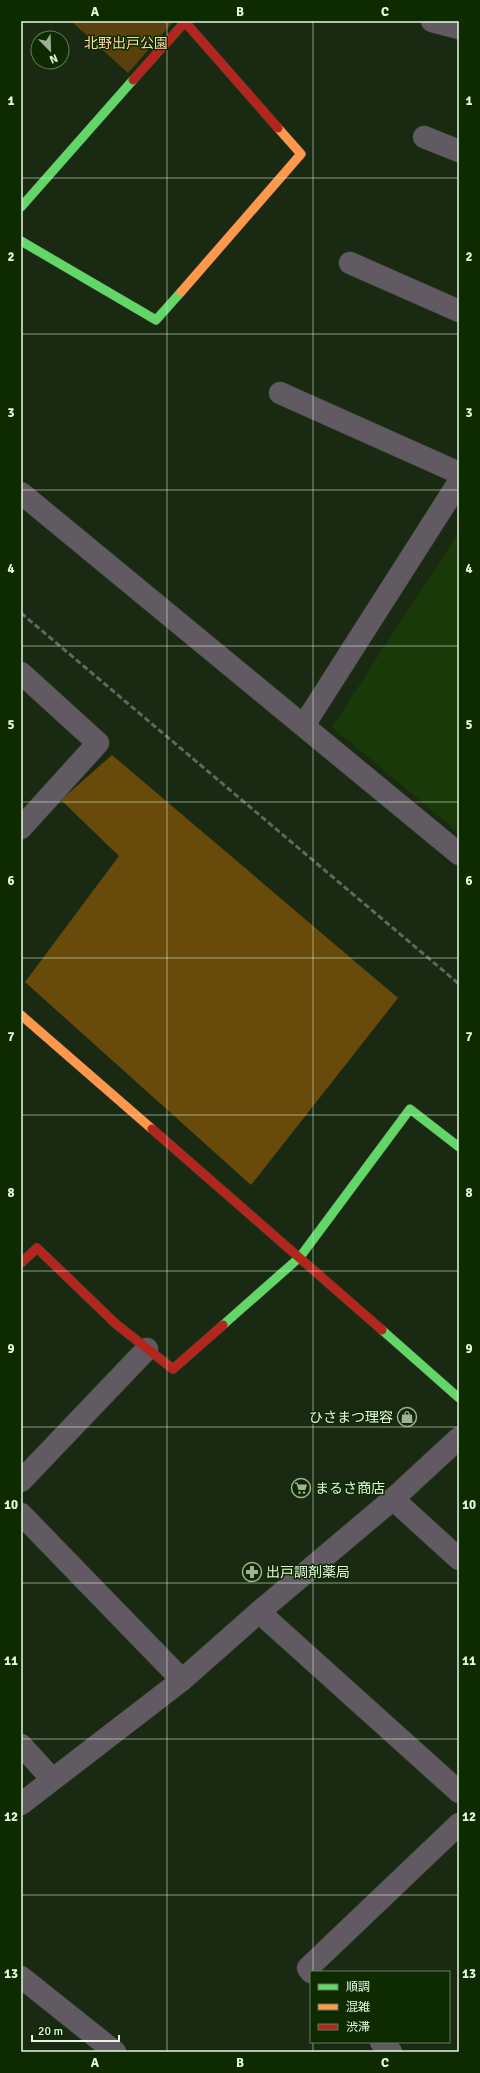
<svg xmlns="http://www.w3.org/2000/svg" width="480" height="2073" viewBox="0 0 480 2073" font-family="Signika,'Noto Sans JP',sans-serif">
<rect width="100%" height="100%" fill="#1a2a12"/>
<polygon fill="#193908" points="459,532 459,833 332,727"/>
<polygon fill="#59400d" points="71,21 174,21 128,73"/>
<polygon fill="#684b0b" points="112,755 398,998 251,1185 25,982 119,856 61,800"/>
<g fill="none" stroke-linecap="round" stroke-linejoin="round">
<g stroke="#374530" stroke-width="23">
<g id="street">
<polyline points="432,21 459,28"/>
<polyline points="424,137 459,151"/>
<polyline points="350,263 459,311"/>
<polyline points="280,393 459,473"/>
<polyline points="21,493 459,854"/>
<polyline points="21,673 98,743 21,828"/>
<polyline points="304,725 459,482"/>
<polyline points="21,1481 147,1349"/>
<polyline points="393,1499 459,1559"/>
<polyline points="21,1514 182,1680"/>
<polyline points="259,1612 459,1792"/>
<polyline points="21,1745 52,1779"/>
<polyline points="21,1804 182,1680 259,1612 393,1499 459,1438"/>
<polyline points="311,1972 308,1968 459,1824"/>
<polyline points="21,1977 115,2052"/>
<polyline points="381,2042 391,2052"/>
</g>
</g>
<g stroke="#374530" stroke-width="10">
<g id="fast">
<polyline points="21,207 133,80"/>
<polyline points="21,241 156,320 181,292"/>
<polyline points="223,1325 300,1257 410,1109 459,1147"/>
<polyline points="382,1330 459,1398"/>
</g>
</g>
<g stroke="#374530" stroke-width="10">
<g id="slow">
<polyline points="181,292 301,154 278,128"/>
<polyline points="21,1015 152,1129"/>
</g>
</g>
<g stroke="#374530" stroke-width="10">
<g id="jam">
<polyline points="133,80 185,22 278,128"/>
<polyline points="152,1129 382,1330"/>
<polyline points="21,1263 37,1248 116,1324 173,1369 223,1325"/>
</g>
</g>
<use href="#street" stroke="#615a62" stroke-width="22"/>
<use href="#fast" stroke="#63d668" stroke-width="9"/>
<use href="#slow" stroke="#ff974d" stroke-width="9"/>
<use href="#jam" stroke="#b3261e" stroke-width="9"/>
<polyline stroke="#626561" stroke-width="3" stroke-dasharray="6 3" stroke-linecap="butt" points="21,613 459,984"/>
</g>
<path fill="none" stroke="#e6f8df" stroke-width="1" stroke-opacity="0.55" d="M167 21V2052M313 21V1972M21 178H459M21 334H459M21 490H459M21 646H459M21 802H459M21 958H459M21 1115H459M21 1271H459M21 1427H459M21 1583H459M21 1739H459M21 1895H459M313 2042V2052"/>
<defs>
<g id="shop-ring" transform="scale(1)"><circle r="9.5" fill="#0d2a00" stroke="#9fb097" stroke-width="1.5"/><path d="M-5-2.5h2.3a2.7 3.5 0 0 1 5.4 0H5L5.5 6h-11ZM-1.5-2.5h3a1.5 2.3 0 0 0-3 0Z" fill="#9fb097"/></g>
<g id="supermarket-ring" transform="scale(1)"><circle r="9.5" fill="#0d2a00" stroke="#9fb097" stroke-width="1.5"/><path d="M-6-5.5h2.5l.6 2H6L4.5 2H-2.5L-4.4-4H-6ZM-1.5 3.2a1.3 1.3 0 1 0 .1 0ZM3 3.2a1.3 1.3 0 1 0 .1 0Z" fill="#9fb097"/></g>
<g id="pharmacy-ring" transform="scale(1)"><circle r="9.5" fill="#0d2a00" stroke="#9fb097" stroke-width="1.5"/><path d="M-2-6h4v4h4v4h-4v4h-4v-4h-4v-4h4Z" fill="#9fb097"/></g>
</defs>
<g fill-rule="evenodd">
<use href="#shop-ring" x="407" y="1417"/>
<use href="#supermarket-ring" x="301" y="1488"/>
<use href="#pharmacy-ring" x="252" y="1572"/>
</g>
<g text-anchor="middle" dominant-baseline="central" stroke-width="3" stroke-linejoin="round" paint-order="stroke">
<g font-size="14" fill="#fcdaa9" stroke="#0d2a00">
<text x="126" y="43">北野出戸公園</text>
</g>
<g font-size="14" fill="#e6f8df" stroke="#0d2a00" text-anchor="start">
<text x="393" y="1417" text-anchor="end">ひさまつ理容</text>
<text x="315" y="1488">まるさ商店</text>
<text x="266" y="1572">出戸調剤薬局</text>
</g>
</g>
<rect width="480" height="2073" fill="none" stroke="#0d2a00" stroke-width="44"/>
<rect x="310" y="1971" width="140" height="72" fill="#0d2a00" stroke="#647c59"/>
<rect x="318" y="1984" width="20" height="6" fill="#63d668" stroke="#647c59"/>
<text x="346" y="1991" font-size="12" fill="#e6f8df">順調</text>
<rect x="318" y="2004" width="20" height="6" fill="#ff974d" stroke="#647c59"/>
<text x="346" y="2011" font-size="12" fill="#e6f8df">混雑</text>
<rect x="318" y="2024" width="20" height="6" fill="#b3261e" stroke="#647c59"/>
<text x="346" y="2031" font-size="12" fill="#e6f8df">渋滞</text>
<g transform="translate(50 50) rotate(157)"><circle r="19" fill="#0d2a00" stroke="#647c59"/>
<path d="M0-3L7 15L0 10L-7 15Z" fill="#9fb097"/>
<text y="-6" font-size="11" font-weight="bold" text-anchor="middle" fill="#e6f8df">N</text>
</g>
<path d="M32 2035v6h87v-6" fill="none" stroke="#e6f8df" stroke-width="2"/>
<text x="38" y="2035" font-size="12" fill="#e6f8df" stroke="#0d2a00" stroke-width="3" paint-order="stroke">20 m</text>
<rect x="22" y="22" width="436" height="2029" fill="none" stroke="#e6f8df" stroke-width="1.5"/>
<g font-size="13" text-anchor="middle" font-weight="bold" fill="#e6f8df">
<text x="95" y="16">A</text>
<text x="240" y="16">B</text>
<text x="385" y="16">C</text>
<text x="11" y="105">1</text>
<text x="469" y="105">1</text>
<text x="11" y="261">2</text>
<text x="469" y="261">2</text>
<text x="11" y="417">3</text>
<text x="469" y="417">3</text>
<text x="11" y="573">4</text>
<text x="469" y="573">4</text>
<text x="11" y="729">5</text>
<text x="469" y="729">5</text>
<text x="11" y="885">6</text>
<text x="469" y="885">6</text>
<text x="11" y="1041">7</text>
<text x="469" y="1041">7</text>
<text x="11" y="1197">8</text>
<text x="469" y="1197">8</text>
<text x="11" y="1353">9</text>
<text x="469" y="1353">9</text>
<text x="11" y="1509">10</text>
<text x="469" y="1509">10</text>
<text x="11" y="1665">11</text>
<text x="469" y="1665">11</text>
<text x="11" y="1821">12</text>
<text x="469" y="1821">12</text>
<text x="11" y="1978">13</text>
<text x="469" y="1978">13</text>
<text x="95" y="2067">A</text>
<text x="240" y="2067">B</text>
<text x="385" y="2067">C</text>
</g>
</svg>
